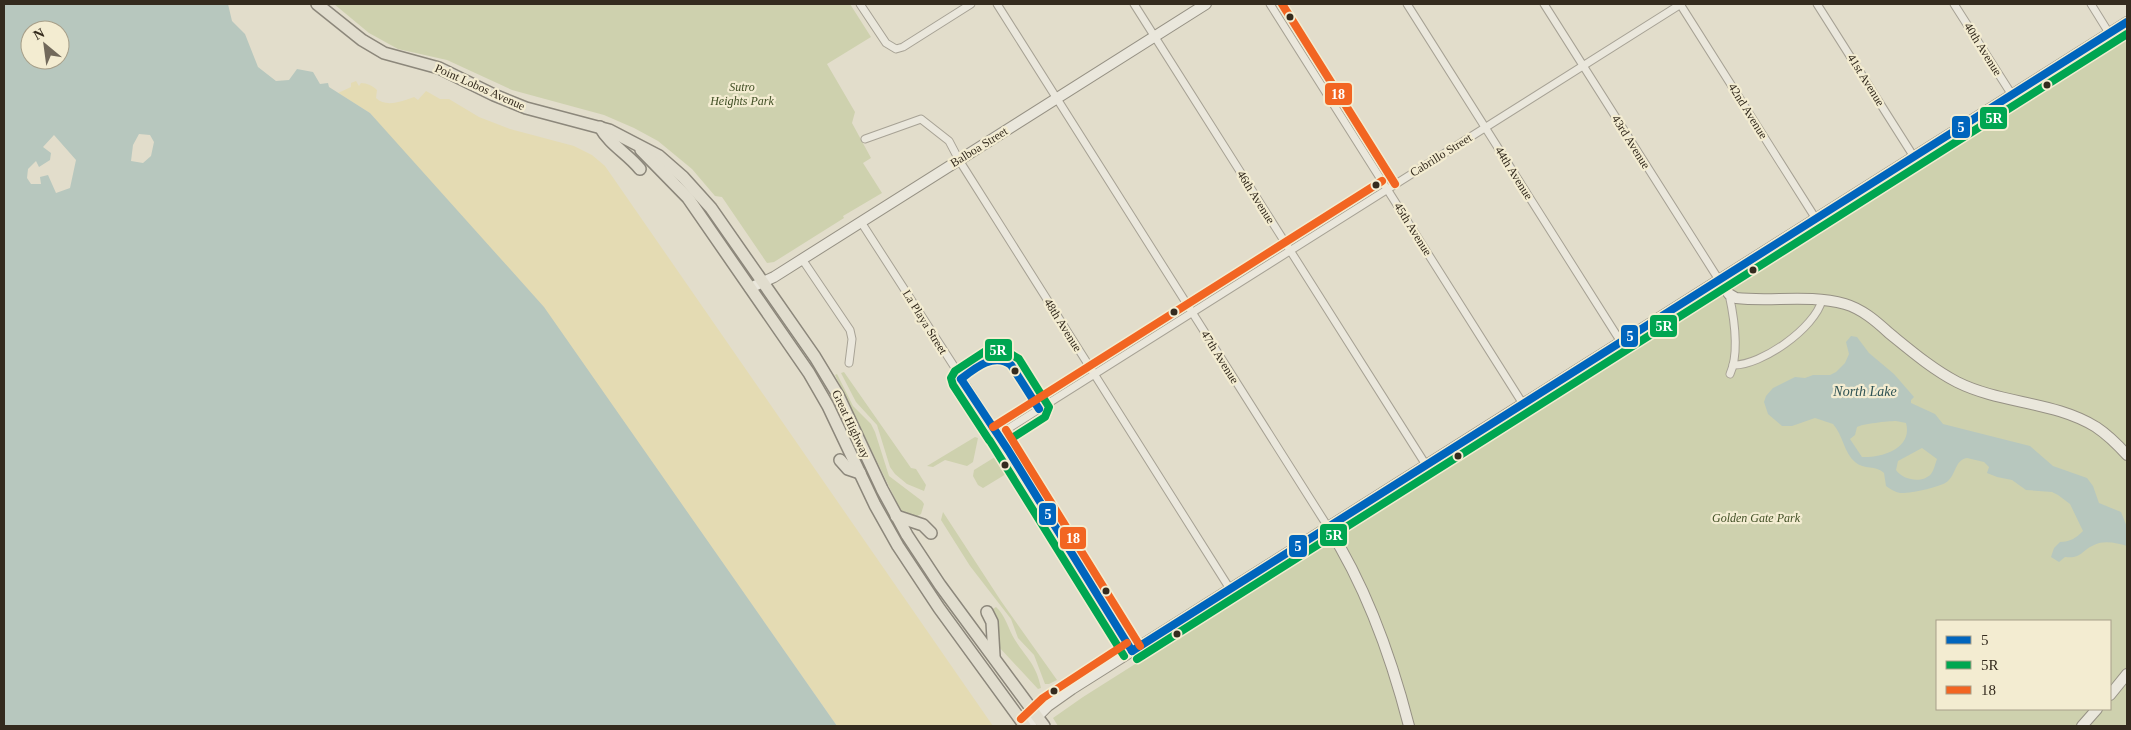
<svg xmlns="http://www.w3.org/2000/svg" width="2131" height="730" viewBox="0 0 2131 730" font-family="'Times New Roman',serif">
<rect width="100%" height="100%" fill="#e2ddcb"/>
<g fill="#ced1ae" fill-rule="evenodd">
<polygon points="334,4 850,4 871,37 827,64 855,112 852,123 871,158 863,163 882,193 843,216 844,218 774,262 767,263 722,197 715,196 692,169 658,141 634,128 604,115 512,90 447,60 398,49 369,33"/>
<path d="M2127 37V726H1058L1053 718 1083 697ZM1937 621H2110V709H1937Z"/>
<polygon points="844,372 911,468 916,469 926,485 924,491 907,484 895,474 890,467 877,425 856,402 841,373"/>
<polygon points="837,374 853,406 871,424 875,432 889,476 922,501 924,504 921,514 914,518 901,511 835,375"/>
<polygon points="975,437 978,438 973,462 967,466 945,460 933,467 927,466"/>
<polygon points="995,457 1006,474 983,488 978,485 973,476 974,470"/>
<polygon points="943,512 1001,601 1057,680 1049,684 1045,684 1034,655 1018,638 1011,619 970,566 941,520"/>
<path d="M996 607C1006 616 1008 629 1015 640 1027 659 1036 664 1041 688L1038 689 998 646 990 611Z"/>
</g>
<path fill="#e4dbb3" d="M356 81 359 86 361 83C367 83 373 86 377 90L376 98C386 108 403 101 414 97L418 100 426 91 440 99H449L479 117 510 129 574 146 592 155 605 166 993 726H837L598 386 370 113 338 93 351 87V83Z"/>
<g fill="#b7c7be" fill-rule="evenodd">
<path d="M4 4H228L232 21 245 34 258 67 276 81 289 80 297 69 313 72 320 84 328 83 329 87 370 113 544 307 837 726H4ZM30 30H60V60H30ZM139 134 150 135 154 142 151 156 143 163 131 161 133 145ZM54 135 76 160 70 188 56 193 48 175 40 177 41 184H31L27 178 28 169 36 161 39 167 50 160 51 153 43 147Z"/>
<path d="M1851 336 1857 337 1869 353 1894 374 1914 397 1911 400V403L1935 414 1943 424 2030 446 2053 466 2087 478 2093 486 2099 503 2121 512 2127 527V546C2117 543 2104 540 2094 545 2082 550 2082 559 2065 557L2059 562 2051 557 2054 548 2060 542C2070 542 2076 538 2083 531L2070 504 2058 495 2052 492 2026 490 2012 480 1997 477 1987 473 1989 467 1984 462 1967 458C1955 460 1956 474 1948 481 1942 487 1908 494 1900 493 1895 492 1890 489 1886 486L1884 473C1876 465 1864 470 1855 462 1844 453 1843 435 1833 424L1815 418 1792 426H1782L1768 414 1764 402 1766 396 1773 388 1795 377 1805 378 1813 375H1830L1836 372 1845 363 1849 354 1846 342ZM1896 421 1906 423C1913 448 1882 458 1862 457L1850 439 1855 435 1857 427C1862 424 1888 421 1896 421ZM1922 448 1937 459C1935 464 1934 470 1931 474 1922 484 1903 480 1896 470L1898 461Z"/>
</g>
<g fill="none" stroke-linecap="round" stroke-linejoin="round">
<g stroke="#a7a295" stroke-width="9">
<g id="street">
<polyline points="860,4 886,43 896,49 903,47 971,4"/>
<polyline points="997,4 1328,527"/>
<polyline points="1134,4 1426,465"/>
<polyline points="1270,4 1523,404"/>
<polyline points="1407,4 1621,342"/>
<polyline points="1544,4 1719,280"/>
<polyline points="1680,4 1816,219"/>
<polyline points="1817,4 1914,157"/>
<polyline points="1954,4 2012,95"/>
<polyline points="2091,4 2109,33"/>
<polyline points="865,139 921,119 949,141 959,160 1230,589"/>
<polyline points="861,222 1008,450 1027,483 1132,651"/>
<polyline points="802,259 850,330 852,339 849,363"/>
<path d="M1729 294C1734 317 1740 352 1730 374"/>
<path d="M1733 365C1761 366 1815 328 1822 300"/>
<polyline points="998,435 1681,4"/>
</g>
</g>
<g stroke="#969184" stroke-width="12">
<g id="secondary">
<path d="M1719 280 1729 294 1736 298C1772 302 1809 294 1845 304 1862 309 1876 321 1889 333 1910 350 1932 369 1957 382 2001 404 2054 401 2096 427 2108 435 2118 445 2127 455"/>
<polyline points="750,288 774,277 1206,4"/>
<path d="M1328 527C1367 588 1391 656 1409 726"/>
<polyline points="2110,695 2127,674"/>
<polyline points="1028,726 1048,706 1072,689 2127,22"/>
<polyline points="2082,726 2097,709"/>
</g>
</g>
<g stroke="#8c877b" stroke-width="14">
<g id="primary">
<polyline points="317,4 362,40 384,53 439,68 494,95 526,108 609,130 659,156 683,177 711,208 815,357 838,395 882,489 907,535 940,585 1044,726"/>
<path d="M600 127C610 145 627 153 640 169"/>
<polyline points="641,150 688,198 809,373 828,406 875,505 898,546 939,608 1025,726"/>
<polyline points="840,460 848,469 860,473"/>
<polyline points="896,516 923,525 931,533"/>
<polyline points="987,612 992,622 994,656"/>
</g>
</g>
<use href="#street" stroke="#eae7dc" stroke-width="7"/>
<use href="#secondary" stroke="#eae7dc" stroke-width="10"/>
<use href="#primary" stroke="#e1ddce" stroke-width="11"/>
<g stroke="#f3ecd1" stroke-width="11">
<g id="bus-1">
<polyline points="961,379 1008,450 1132,651"/>
<path d="M961 379C975 368 994 352 1011 365L1039 409"/>
<polyline points="1132,651 2127,22"/>
</g>
</g>
<g stroke="#f3ecd1" stroke-width="11">
<g id="bus-2">
<polyline points="989,440 953,385 951,378 955,371 984,352 1003,349 1019,359 1049,407 1045,417 1012,438"/>
<polyline points="990,441 1124,656"/>
<polyline points="1137,659 2127,34"/>
</g>
</g>
<g stroke="#f3ecd1" stroke-width="11">
<g id="bus-3">
<polyline points="1282,4 1395,184"/>
<polyline points="993,427 1382,181"/>
<polyline points="1006,430 1140,646"/>
<polyline points="1021,719 1043,698 1127,643"/>
</g>
</g>
<use href="#bus-1" stroke="#0065bd" stroke-width="8"/>
<use href="#bus-2" stroke="#00a651" stroke-width="8"/>
<use href="#bus-3" stroke="#f26522" stroke-width="8"/>
</g>
<g fill="#342b1e" stroke="#f3ecd1" stroke-width="2">
<circle cx="1290" cy="17" r="4.5"/>
<circle cx="2047" cy="85" r="4.5"/>
<circle cx="1376" cy="185" r="4.5"/>
<circle cx="1753" cy="270" r="4.5"/>
<circle cx="1174" cy="312" r="4.5"/>
<circle cx="1015" cy="371" r="4.5"/>
<circle cx="1458" cy="456" r="4.5"/>
<circle cx="1005" cy="465" r="4.5"/>
<circle cx="1106" cy="591" r="4.5"/>
<circle cx="1177" cy="634" r="4.5"/>
<circle cx="1054" cy="691" r="4.5"/>
</g>
<g text-anchor="middle" dominant-baseline="central" stroke-width="4.5" stroke-linejoin="round" paint-order="stroke">
<g font-size="12" fill="#342b1e" stroke="#f3ecd1">
<text transform="translate(1983 49) rotate(58)">40th Avenue</text>
<text transform="translate(1866 80) rotate(58)">41st Avenue</text>
<text transform="translate(480 87) rotate(24)">Point Lobos Avenue</text>
<text transform="translate(1748 111) rotate(58)">42nd Avenue</text>
<text transform="translate(1631 142) rotate(58)">43rd Avenue</text>
<text transform="translate(979 147) rotate(-32)">Balboa Street</text>
<text transform="translate(1441 155) rotate(-32)">Cabrillo Street</text>
<text transform="translate(1514 173) rotate(58)">44th Avenue</text>
<text transform="translate(1256 197) rotate(58)">46th Avenue</text>
<text transform="translate(1413 229) rotate(58)">45th Avenue</text>
<text transform="translate(925 322) rotate(58)">La Playa Street</text>
<text transform="translate(1063 325) rotate(58)">48th Avenue</text>
<text transform="translate(1220 357) rotate(58)">47th Avenue</text>
<text transform="translate(851 424) rotate(65)">Great Highway</text>
</g>
<g font-size="12" font-style="italic" fill="#414f25" stroke="#f3ecd1">
<text x="742" y="87">Sutro<tspan x="742" dy="14">Heights Park</tspan></text>
<text x="1756" y="518">Golden Gate Park</text>
</g>
<g font-size="14" font-style="italic" fill="#2e5253" stroke="#f3ecd1">
<text x="1865" y="391">North Lake</text>
</g>
</g>
<g stroke="#f3ecd1" stroke-width="2">
<rect x="1324" y="82" width="29" height="24" rx="5" fill="#f26522"/>
<rect x="1979" y="106" width="29" height="24" rx="5" fill="#00a651"/>
<rect x="1951" y="115" width="20" height="24" rx="5" fill="#0065bd"/>
<rect x="1649" y="314" width="29" height="24" rx="5" fill="#00a651"/>
<rect x="1620" y="324" width="19" height="24" rx="5" fill="#0065bd"/>
<rect x="984" y="338" width="29" height="24" rx="5" fill="#00a651"/>
<rect x="1038" y="502" width="19" height="24" rx="5" fill="#0065bd"/>
<rect x="1319" y="523" width="29" height="24" rx="5" fill="#00a651"/>
<rect x="1059" y="526" width="28" height="24" rx="5" fill="#f26522"/>
<rect x="1288" y="534" width="20" height="24" rx="5" fill="#0065bd"/>
</g>
<g font-size="14" text-anchor="middle" font-weight="bold" fill="#fff">
<text x="1338" y="99">18</text>
<text x="1994" y="123">5R</text>
<text x="1961" y="132">5</text>
<text x="1664" y="331">5R</text>
<text x="1630" y="341">5</text>
<text x="998" y="355">5R</text>
<text x="1048" y="519">5</text>
<text x="1334" y="540">5R</text>
<text x="1073" y="543">18</text>
<text x="1298" y="551">5</text>
</g>
<rect width="2131" height="730" fill="none" stroke="#342b1e" stroke-width="10"/>
<rect x="1936" y="620" width="175" height="90" fill="#f3ecd1" stroke="#a79f89"/>
<rect x="1946" y="636" width="25" height="8" fill="#0065bd" stroke="#a79f89"/>
<text x="1981" y="645" font-size="15" fill="#342b1e">5</text>
<rect x="1946" y="661" width="25" height="8" fill="#00a651" stroke="#a79f89"/>
<text x="1981" y="670" font-size="15" fill="#342b1e">5R</text>
<rect x="1946" y="686" width="25" height="8" fill="#f26522" stroke="#a79f89"/>
<text x="1981" y="695" font-size="15" fill="#342b1e">18</text>
<g transform="translate(45 45) rotate(331)"><circle r="24" fill="#f3ecd1" stroke="#a79f89"/>
<path d="M0-4L9 19L0 12L-9 19Z" fill="#71695b"/>
<text y="-8" font-size="14" font-weight="bold" text-anchor="middle" fill="#342b1e">N</text>
</g>
</svg>
